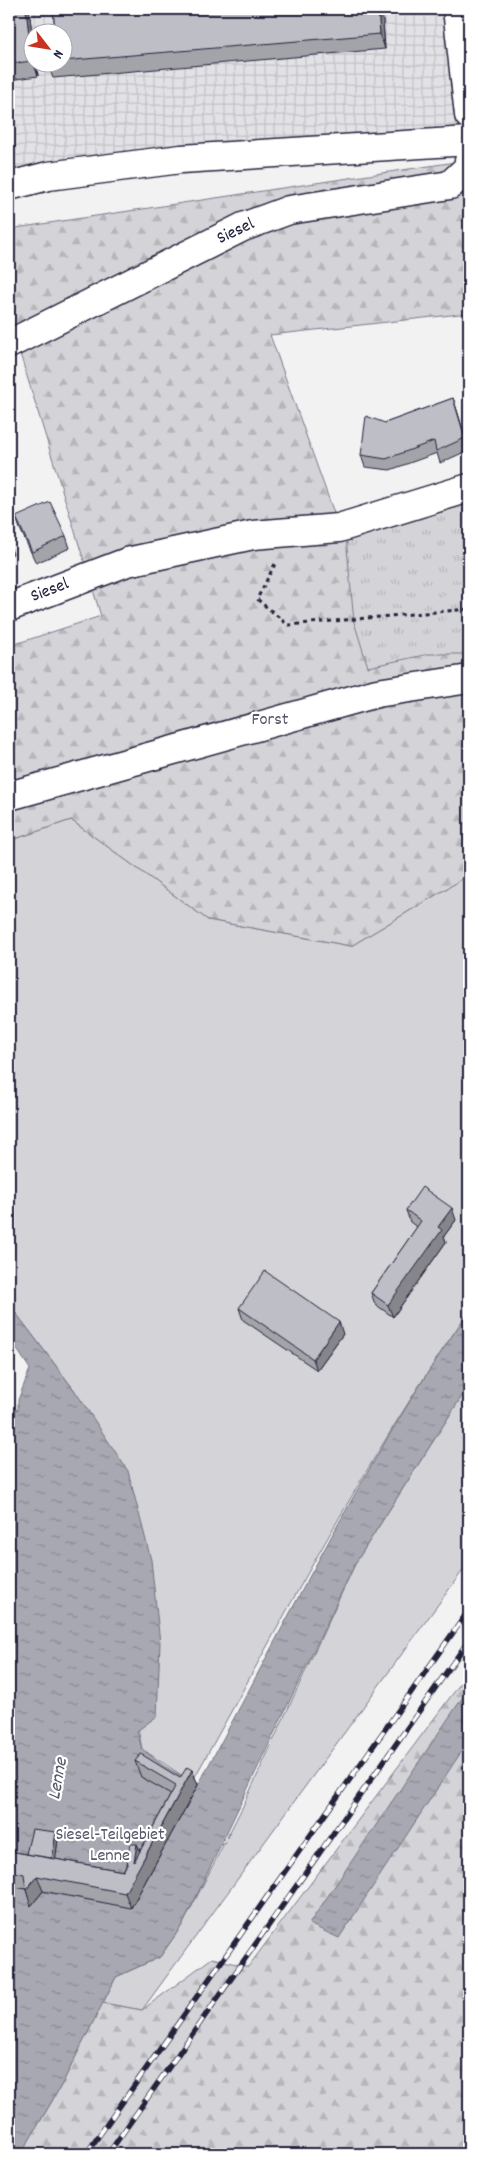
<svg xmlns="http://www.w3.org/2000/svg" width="478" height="2163" viewBox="0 0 478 2163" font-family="Dekko,sans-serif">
<defs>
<pattern id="industrial-grid" width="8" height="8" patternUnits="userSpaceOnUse" patternTransform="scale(1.25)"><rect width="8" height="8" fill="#e2e2e6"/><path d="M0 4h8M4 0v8" fill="none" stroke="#c2c2c6"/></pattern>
<pattern id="forest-firs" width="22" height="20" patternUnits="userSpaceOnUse" patternTransform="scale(1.25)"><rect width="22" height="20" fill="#d3d3d8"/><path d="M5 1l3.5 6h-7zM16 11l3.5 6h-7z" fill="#b5b5ba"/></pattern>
<pattern id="park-tufts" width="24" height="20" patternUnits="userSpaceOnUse" patternTransform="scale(1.25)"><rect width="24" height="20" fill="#d3d3d8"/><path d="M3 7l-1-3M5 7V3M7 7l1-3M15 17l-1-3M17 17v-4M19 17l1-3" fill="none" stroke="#b5b5ba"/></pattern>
<pattern id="water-ripples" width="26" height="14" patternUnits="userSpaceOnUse" patternTransform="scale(1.25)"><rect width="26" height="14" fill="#a8a8b2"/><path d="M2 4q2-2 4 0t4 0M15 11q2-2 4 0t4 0" fill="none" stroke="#888892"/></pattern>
</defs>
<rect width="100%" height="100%" fill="#f2f2f3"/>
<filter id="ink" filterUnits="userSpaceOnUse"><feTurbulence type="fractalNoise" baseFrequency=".02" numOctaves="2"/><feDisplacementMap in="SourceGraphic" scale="10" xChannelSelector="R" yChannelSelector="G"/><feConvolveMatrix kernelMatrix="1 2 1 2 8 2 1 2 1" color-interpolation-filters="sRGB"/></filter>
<g filter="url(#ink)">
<path fill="url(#industrial-grid)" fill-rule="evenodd" d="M9 9H469V152L366 147 9 186ZM32 32H62V62H32Z"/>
<g fill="#d3d3d8" stroke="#7a7a8a">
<path d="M71 820 208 920 351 946 469 875V1311C365 1460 281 1623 192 1782L142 1749 75 1391 9 1304V841Z"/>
<polygon points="469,1385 469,1562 142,2010 103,2003 116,1977 160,1957 183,1924 243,1806 356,1562"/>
</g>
<g fill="url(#forest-firs)" stroke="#7a7a8a">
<polygon points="469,160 469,313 270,335 339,527 469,488 469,875 351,946 208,920 71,820 9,841 9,646 101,616 9,318 9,229"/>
<polygon points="469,1672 469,2154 21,2154 62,2084 102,2003 142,2010 212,1958 248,1967"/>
</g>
<polygon fill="url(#park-tufts)" stroke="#7a7a8a" points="469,493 469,654 429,654 368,667 354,622 345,527"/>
<g fill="url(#water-ripples)" stroke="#727282">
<polygon points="9,1304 75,1391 128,1471 151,1560 160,1643 157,1716 137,1731 142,1749 164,1766 192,1782 141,1776 182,1801 132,1873 54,1873 58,1838 27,1870 9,1866 9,1407 18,1410 18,1400 30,1369 9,1337"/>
<path d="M469 1311V1385L356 1562 183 1924 160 1957 116 1977 62 2084 21 2154H9V1886L124 1906C149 1865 176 1825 199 1783 286 1624 365 1460 469 1311Z"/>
<polygon points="469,1688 469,1740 339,1938 309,1924"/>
</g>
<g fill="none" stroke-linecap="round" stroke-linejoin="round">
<g stroke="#22223b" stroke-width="31">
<g id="minor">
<polyline points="457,9 469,115"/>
<polyline points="9,344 243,227 289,210 450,185 468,168 469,161"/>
<polyline points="9,607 127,562 253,535 339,528 469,488"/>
</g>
</g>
<g stroke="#22223b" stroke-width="31">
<g id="major">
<polyline points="9,186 48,176 181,159 469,141"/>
<polyline points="9,796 377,693 469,679"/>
</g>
</g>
<polyline stroke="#22223b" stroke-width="3" stroke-dasharray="4 4" stroke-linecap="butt" points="275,564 257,599 288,625 469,609"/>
<use href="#minor" stroke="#fff" stroke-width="28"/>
<use href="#major" stroke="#fff" stroke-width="28"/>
<g stroke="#22223b" stroke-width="5.5">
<g id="rail">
<polyline points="86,2154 469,1610"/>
<polyline points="108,2154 469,1640"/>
</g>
</g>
<use href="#rail" stroke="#fff" stroke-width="4" stroke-dasharray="11" stroke-linecap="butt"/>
</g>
<g fill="#a3a3aa" stroke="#22223b">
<polygon points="9,9 29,9 32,34 32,62 36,62 38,76 9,80"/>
<polygon points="53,9 382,9 385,49 53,78 47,62 62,62 62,32 55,30"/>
<polygon points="453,398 469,450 440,463 437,453 390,470 365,467 361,455 385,423"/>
<polygon points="16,517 66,536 70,548 36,563 20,529"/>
<polygon points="9,543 13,554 9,556"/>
<polygon points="406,1210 456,1220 444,1236 446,1242 393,1317 375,1304 371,1293 417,1227 410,1222"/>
<polygon points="239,1308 343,1334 317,1370 243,1320"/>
<polygon points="135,1761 180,1778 192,1770 198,1785 131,1908 43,1891 31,1906 26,1889 9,1886 9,1851 26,1854 56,1832 58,1838 55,1859 123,1871 137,1844 140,1851 171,1794 141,1777"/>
</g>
<g fill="#85858b" stroke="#22223b">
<polygon points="26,9 29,9 32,34 32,61"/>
<polygon points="378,9 382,9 385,49 380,34"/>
<polygon points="33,62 36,62 38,76"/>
<polygon points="453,398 457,410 469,450 465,438"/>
<polygon points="452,1208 456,1220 444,1236 446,1242 393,1317 388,1305 438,1227"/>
<polygon points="339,1322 343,1334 317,1370 313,1359"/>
<polygon points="192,1770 198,1785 131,1908 125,1893 134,1862 137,1844 143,1860"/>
<polygon points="56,1832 58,1838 54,1873 51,1867"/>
<polygon points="37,1876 43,1891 31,1906 26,1890"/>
</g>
<g fill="#bebec6" stroke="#22223b">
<polygon points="9,9 26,9 32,61 9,64"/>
<polygon points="53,9 378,9 380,34 62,61 62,32 44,32 44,30 55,30"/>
<polygon points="453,398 465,438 436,451 434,441 386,459 361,455 366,416 385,423"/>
<polygon points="50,502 66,536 32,552 16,517"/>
<polygon points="422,1187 452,1208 438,1227 442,1230 388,1305 371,1293 421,1221 406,1210"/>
<polygon points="265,1271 339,1322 313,1359 239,1308"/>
<polygon points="141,1754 180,1778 187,1767 192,1770 125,1893 37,1876 26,1890 24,1874 9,1871 9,1851 123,1871 128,1863 126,1858 131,1844 137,1844 134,1862 176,1785 135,1761"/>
<polygon points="32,1829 56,1832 52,1858 26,1854"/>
</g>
</g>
<g text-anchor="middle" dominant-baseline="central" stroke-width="4.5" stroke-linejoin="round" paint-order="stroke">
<g font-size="18" fill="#22223b" stroke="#fff">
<text transform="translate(236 232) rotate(-25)">Siesel</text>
<text transform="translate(50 591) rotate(-21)">Siesel</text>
</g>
<g font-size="18" fill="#57576a" stroke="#fff">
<text x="270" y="720">Forst</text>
<text x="110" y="1835">Siesel-Teilgebiet<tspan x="110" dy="21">Lenne</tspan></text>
</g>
<g font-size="19" font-style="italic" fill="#58586b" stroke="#fff">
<text transform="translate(59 1779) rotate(-80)">Lenne</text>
</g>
</g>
<rect width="478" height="2163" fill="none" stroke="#fff" stroke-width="30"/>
<rect x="15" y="15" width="448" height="2133" fill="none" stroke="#22223b" stroke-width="2" filter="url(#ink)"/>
<g transform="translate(48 48) rotate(121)"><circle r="24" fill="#ffffff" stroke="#a7a7b1"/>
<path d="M0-4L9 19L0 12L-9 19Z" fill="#c8321e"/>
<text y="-8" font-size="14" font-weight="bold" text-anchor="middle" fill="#22223b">N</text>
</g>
</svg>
